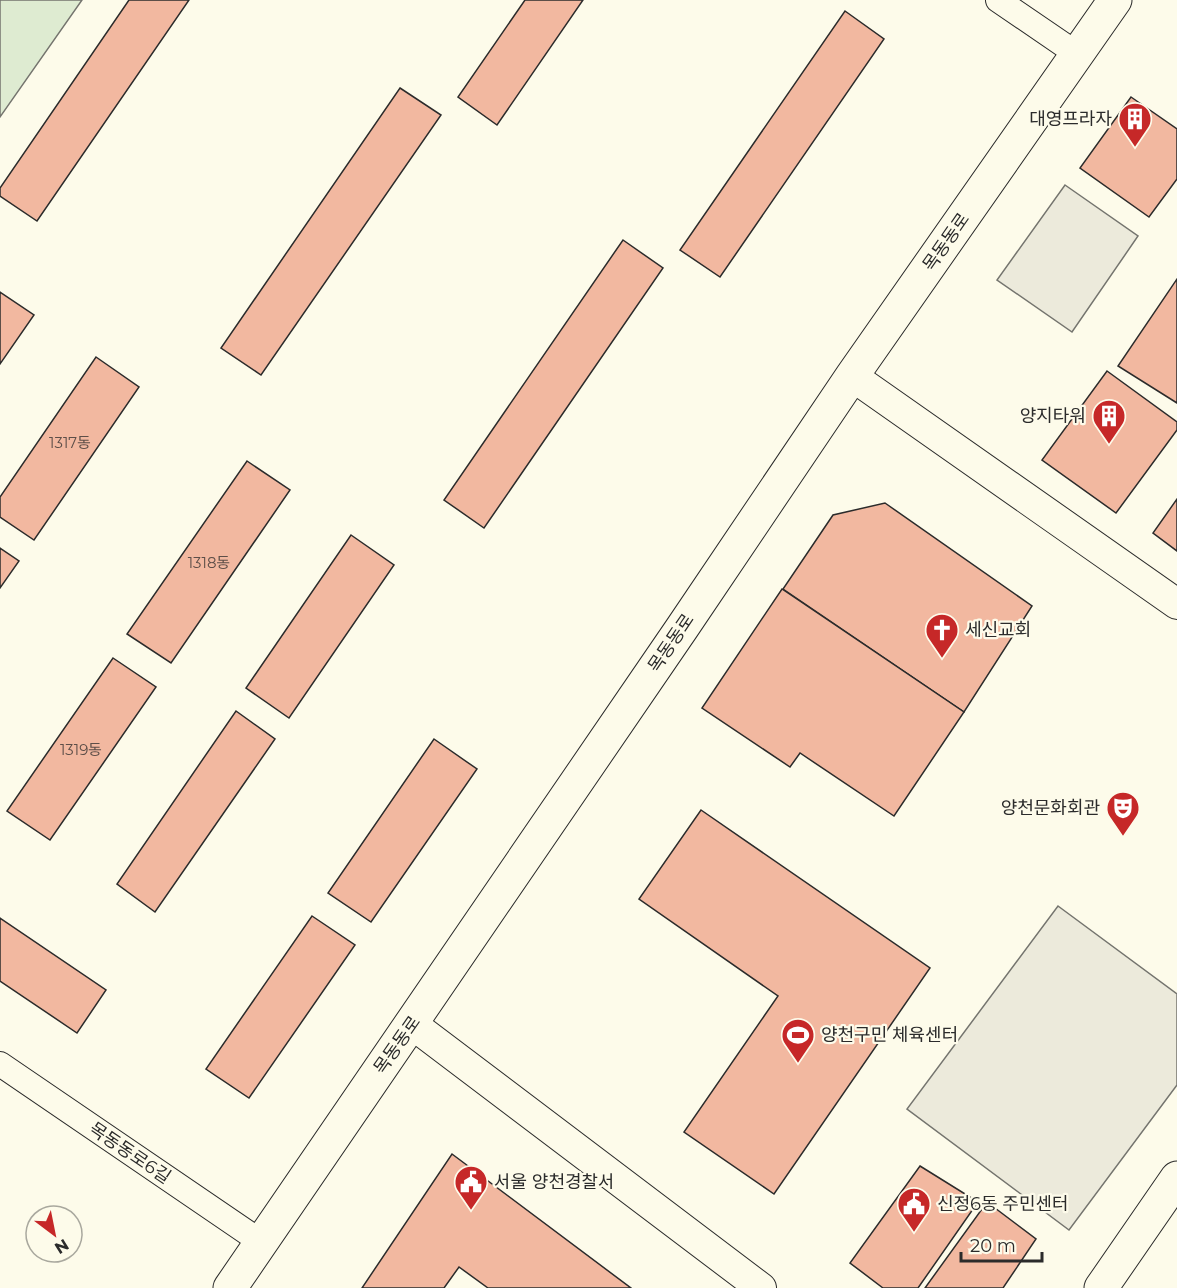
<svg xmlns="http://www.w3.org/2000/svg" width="1177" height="1288" viewBox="0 0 1177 1288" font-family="Montserrat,'Noto Sans KR',sans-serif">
<rect width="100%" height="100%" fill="#fdfbea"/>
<polygon fill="#deebd1" stroke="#74746e" stroke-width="1.5" points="0,0 82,0 0,117"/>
<g fill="#eceadb" stroke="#74746e" stroke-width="1.5">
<polygon points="1065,185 1138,236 1072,332 997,280"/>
<polygon points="1058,906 1177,994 1177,1085 1069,1230 907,1109"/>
</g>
<g fill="#f2b8a0" stroke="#2b2b2b" stroke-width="1.5">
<polygon points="129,0 189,0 37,221 0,196 0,188"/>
<polygon points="525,0 583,0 497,125 458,97"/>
<polygon points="845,11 884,39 720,277 680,250"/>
<polygon points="400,88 441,115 261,375 221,348"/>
<polygon points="1131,97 1177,129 1177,179 1149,217 1080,168"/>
<polygon points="623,240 663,268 484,528 444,500"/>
<polygon points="1177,279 1177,403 1118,366"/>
<polygon points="0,292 34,315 0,364"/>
<polygon points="96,357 139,387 34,540 0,517 0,497"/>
<polygon points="1107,371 1177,422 1177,430 1116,513 1042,460"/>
<polygon points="247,461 290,490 171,663 127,634"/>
<polygon points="1177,499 1177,551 1153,533"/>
<polygon points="885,503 1032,606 964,712 783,589 833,515"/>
<polygon points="351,535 394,565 289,718 246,688"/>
<polygon points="0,548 19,561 0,588"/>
<polygon points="782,589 964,712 894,816 800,753 790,767 702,708"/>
<polygon points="113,658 156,687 50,840 7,811"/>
<polygon points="236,711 275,739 155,912 117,884"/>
<polygon points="434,739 477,769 371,922 328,893"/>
<polygon points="701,810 930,968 774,1194 684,1132 778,996 639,899"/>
<polygon points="312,916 355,945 249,1098 206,1069"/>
<polygon points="0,918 106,990 77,1033 0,981"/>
<polygon points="452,1154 631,1288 488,1288 459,1267 444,1288 362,1288"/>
<polygon points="920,1166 978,1202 918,1288 883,1288 850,1263"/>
<polygon points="987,1202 1036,1239 1003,1288 925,1288"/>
</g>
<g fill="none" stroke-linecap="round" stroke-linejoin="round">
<g stroke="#2b2b2b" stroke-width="26">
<g id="minor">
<polyline points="998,0 1077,54"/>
<polyline points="0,1064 261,1242"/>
</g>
</g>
<g stroke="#2b2b2b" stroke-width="32">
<g id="tertiary">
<polyline points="852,376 1177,604"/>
<polyline points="412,1024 761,1288"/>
</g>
</g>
<g stroke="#2b2b2b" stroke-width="35">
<g id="secondary">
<polyline points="230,1288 682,628 852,376 1115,0"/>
<polyline points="1101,1288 1177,1178"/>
</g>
</g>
<use href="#minor" stroke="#fdfbea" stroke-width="24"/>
<use href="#tertiary" stroke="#fdfbea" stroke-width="30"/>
<use href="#secondary" stroke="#fdfbea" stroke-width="33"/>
</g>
<defs>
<g id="building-pin" transform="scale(1.725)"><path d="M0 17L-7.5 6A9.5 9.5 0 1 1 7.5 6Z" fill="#c62828" stroke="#fdfbea"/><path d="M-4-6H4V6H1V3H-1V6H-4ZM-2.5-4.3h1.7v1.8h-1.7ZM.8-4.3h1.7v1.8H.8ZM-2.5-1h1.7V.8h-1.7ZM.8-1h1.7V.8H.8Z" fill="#fff"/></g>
<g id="church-pin" transform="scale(1.725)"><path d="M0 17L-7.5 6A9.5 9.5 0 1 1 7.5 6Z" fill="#c62828" stroke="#fdfbea"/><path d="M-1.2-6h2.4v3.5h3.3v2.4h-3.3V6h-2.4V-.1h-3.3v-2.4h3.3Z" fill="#fff"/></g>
<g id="theatre-pin" transform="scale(1.725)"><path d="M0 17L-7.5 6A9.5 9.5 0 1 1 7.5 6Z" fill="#c62828" stroke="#fdfbea"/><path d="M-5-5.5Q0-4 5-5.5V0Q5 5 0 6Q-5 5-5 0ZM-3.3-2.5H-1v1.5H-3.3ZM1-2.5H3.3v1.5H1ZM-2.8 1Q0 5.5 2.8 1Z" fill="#fff"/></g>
<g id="stadium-pin" transform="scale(1.725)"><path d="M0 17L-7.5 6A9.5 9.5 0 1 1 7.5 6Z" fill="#c62828" stroke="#fdfbea"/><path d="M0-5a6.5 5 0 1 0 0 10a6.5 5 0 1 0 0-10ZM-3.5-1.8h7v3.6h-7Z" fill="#fff"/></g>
<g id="civic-pin" transform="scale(1.725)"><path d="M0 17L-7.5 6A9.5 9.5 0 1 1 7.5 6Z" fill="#c62828" stroke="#fdfbea"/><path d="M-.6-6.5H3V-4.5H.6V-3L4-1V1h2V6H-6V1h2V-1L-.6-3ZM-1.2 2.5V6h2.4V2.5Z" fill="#fff"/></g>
</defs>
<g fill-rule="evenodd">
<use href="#building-pin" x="1135" y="119"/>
<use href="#building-pin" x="1109" y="416"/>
<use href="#church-pin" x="942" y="630"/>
<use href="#theatre-pin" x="1123" y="808"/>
<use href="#stadium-pin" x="798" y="1035"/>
<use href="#civic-pin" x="471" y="1182"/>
<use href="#civic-pin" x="914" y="1204"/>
</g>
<g text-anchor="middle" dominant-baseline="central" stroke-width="4.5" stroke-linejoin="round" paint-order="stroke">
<g font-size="15" fill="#5d4e48">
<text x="70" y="442">1317동</text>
<text x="209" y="562">1318동</text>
<text x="81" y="749">1319동</text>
</g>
<g font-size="18" fill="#2b2b2b" stroke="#fdfbea" text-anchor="start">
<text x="1112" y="119" text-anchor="end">대영프라자</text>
<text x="1086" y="416" text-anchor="end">양지타워</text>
<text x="965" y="630">세신교회</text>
<text x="1100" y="808" text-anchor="end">양천문화회관</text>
<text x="821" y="1035">양천구민 체육센터</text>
<text x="494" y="1182">서울 양천경찰서</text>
<text x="937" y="1204">신정6동 주민센터</text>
</g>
<g font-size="18" fill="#2b2b2b" stroke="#fdfbea">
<text transform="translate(946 242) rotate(-55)">목동동로</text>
<text transform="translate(671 643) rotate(-56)">목동동로</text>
<text transform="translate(397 1045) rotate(-55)">목동동로</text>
<text transform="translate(130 1153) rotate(34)">목동동로6길</text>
</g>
</g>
<g transform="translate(54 1234) rotate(148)"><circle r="28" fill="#fdfbea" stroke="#a9a89e" stroke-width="1.5"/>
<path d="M0-4.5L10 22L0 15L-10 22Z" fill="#c62828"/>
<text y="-9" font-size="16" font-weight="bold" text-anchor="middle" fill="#2b2b2b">N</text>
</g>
<path d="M961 1252v9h81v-9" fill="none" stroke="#2b2b2b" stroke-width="3"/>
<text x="970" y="1252" font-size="18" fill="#2b2b2b" stroke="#fdfbea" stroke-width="4.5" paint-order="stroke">20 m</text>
</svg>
